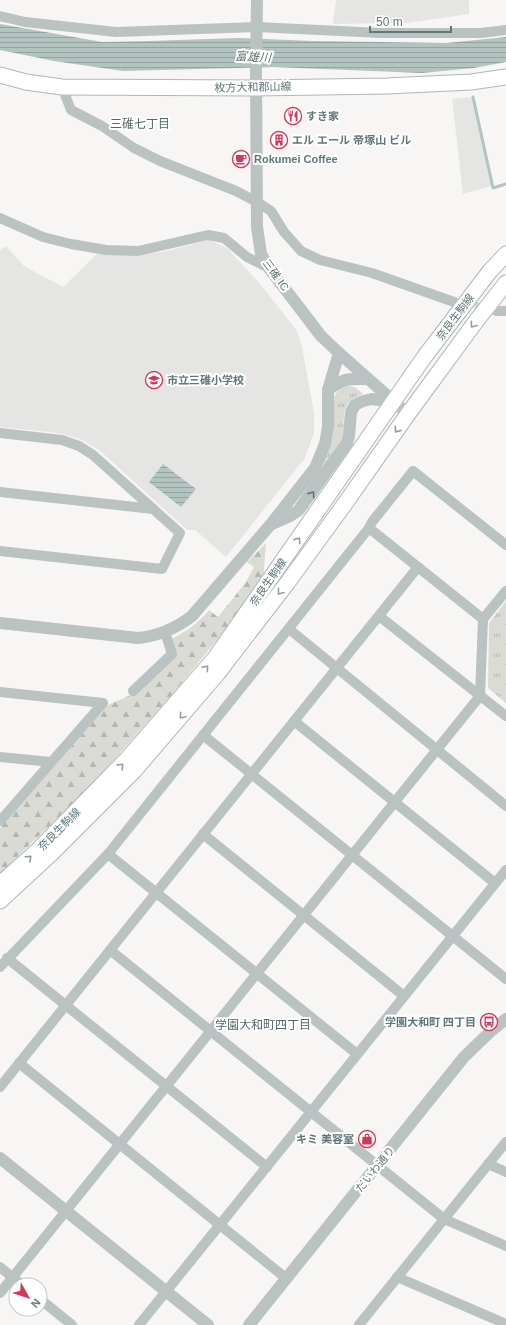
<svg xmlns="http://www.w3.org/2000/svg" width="506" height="1325" viewBox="0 0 506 1325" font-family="Arial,'Noto Sans JP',sans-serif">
<defs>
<pattern id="grass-tufts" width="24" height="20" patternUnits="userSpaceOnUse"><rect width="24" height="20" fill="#dadbd4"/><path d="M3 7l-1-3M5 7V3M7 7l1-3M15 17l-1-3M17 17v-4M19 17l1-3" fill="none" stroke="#b4b6b1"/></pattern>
<pattern id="forest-firs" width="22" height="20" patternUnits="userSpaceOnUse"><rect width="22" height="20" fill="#dadbd4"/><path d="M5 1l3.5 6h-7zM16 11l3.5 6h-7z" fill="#b4b6b1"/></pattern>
<pattern id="water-rules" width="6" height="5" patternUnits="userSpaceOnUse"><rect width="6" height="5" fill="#b3c3c0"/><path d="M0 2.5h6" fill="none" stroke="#95a3a1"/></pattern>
</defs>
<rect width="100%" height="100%" fill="#f7f6f4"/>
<g fill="#e5e6e4">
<polygon points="336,0 469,0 469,14 407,23 333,24"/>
<polygon points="472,97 492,186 463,194 452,99"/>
<polygon points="209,240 227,248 261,285 297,331 302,347 314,413 314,433 305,458 226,557 195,530 187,530 99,450 80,439 58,433 0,427 0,250 6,246 24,266 63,287 97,254 140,255 167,251"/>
</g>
<g fill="url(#grass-tufts)">
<path d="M347 385 356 388 363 394C336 404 347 420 342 442L298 506 295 504C311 482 328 462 333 434 336 417 325 393 347 385Z"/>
<polygon points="506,601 506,703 488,688 489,623"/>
</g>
<path fill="url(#forest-firs)" d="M266 543 263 581 217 640 170 697 95 781 69 807 0 873V828L108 705 135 693 177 655 171 639C186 632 198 623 209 610L218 617 246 582 254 567 247 562Z"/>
<g fill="url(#water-rules)">
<polygon points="0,24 102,42 148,41 239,38 314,41 446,43 506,37 506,62 474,68 422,73 273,67 123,71 54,61 0,50"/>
<polygon points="163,464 196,489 181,507 149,482"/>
</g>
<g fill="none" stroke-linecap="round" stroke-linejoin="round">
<polyline stroke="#b3c3c0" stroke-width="3" points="473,97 493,188 506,184"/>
<polyline stroke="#d1d6d5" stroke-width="10" stroke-dasharray="10 5" stroke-linecap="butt" points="460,304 491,310"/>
<g stroke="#aeb7b7" stroke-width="17">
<g id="primary">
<polyline points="0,75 26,82 62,87 256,88 387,86 471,82 506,77"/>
<polyline points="0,884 38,850 127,759 215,658 425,356 490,271 506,254"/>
<polyline points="0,901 52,853 134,771 218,673 288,582 344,505 408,414 477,320 506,283"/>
</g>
</g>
<g stroke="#bac2c2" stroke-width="10">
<polyline points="0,16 25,22 116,32 257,27 381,33 481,33 506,30"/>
<polyline points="62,87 71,110 102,126 134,148 160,161 236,191 257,202 271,211 284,232 301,251 320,260 372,273 454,302"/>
<polyline points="0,218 43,237 71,244 106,250 138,251 208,235 224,238 247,257 269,268"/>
<polyline points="496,311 506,311"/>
<polyline points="0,433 62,440 79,446 93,455 180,533 162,569 0,551"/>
<polyline points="0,492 153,509"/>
<polyline points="379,616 506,716"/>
<polyline points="483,619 506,591"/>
<polyline points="289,629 506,806"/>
<polyline points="133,691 172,654 165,632"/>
<polyline points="0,692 103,703 0,821"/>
<polyline points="294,721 495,883"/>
<polyline points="203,735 506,979"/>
<polyline points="0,757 51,762"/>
<polyline points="203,834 404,996"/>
<polyline points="108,854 357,1054"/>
<polyline points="110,950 444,1219 506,1246"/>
<polyline points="7,958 267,1167"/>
<polyline points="0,967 108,854 369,528 372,522 413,471 506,545"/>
<polyline points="19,1063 287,1279"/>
<polyline points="0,1087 418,567"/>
<polyline points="488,1164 506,1172"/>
<polyline points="0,1267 22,1285"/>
<polyline points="397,1277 506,1324"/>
<polyline points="0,1293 480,696 483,619 369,528"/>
<polyline points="40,1299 72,1325"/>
<polyline points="139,1325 506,870"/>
<polyline points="359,1325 506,1142"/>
</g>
<g stroke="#bac2c2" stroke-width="12">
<polyline points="257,0 256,70 257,227 261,254 269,268 321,336 339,353 408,414"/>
<path d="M328 390C345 377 347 379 368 379"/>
<polyline points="272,524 290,516 299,510 347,443 349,436 351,412 355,405 363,401 372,399 394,402"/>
<path d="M0 623 138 638C159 636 175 629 192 616L271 524 315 468 325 444 328 427V390L339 353"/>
<polyline points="0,1158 208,1325"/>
<polyline points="249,1325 464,1057 491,1031 506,1019"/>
</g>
<use href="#primary" stroke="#fff" stroke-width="15"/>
</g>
<defs><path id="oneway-chevron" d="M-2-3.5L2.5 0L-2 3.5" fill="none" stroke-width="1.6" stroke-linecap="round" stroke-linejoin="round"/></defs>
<g stroke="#90a0a0">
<use href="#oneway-chevron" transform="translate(473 325) rotate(126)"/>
<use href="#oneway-chevron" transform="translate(397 430) rotate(125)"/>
<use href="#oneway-chevron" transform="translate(298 540) rotate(-55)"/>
<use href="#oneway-chevron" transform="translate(280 592) rotate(128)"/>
<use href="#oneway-chevron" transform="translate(206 668) rotate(-49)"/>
<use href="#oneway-chevron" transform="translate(182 716) rotate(130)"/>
<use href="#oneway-chevron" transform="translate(121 766) rotate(-46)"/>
<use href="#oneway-chevron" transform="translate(29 858) rotate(-42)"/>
</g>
<use stroke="#607777" href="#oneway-chevron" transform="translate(312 494) rotate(-55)"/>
<defs>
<g id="restaurant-ring" transform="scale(0.9)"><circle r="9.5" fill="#fff" stroke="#d3385a" stroke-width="1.5"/><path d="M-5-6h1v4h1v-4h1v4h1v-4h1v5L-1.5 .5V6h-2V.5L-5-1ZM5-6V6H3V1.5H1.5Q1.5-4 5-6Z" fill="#d3385a"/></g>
<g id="building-ring" transform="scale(0.9)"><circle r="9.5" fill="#fff" stroke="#d3385a" stroke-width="1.5"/><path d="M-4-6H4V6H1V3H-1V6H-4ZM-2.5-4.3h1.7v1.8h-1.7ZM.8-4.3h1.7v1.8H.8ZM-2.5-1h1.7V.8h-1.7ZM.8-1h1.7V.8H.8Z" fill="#d3385a"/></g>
<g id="cafe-ring" transform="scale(0.9)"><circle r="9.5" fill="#fff" stroke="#d3385a" stroke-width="1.5"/><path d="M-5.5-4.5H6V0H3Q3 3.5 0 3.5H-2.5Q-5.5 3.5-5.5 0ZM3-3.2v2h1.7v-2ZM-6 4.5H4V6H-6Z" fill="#d3385a"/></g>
<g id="school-ring" transform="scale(0.9)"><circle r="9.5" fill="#fff" stroke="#d3385a" stroke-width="1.5"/><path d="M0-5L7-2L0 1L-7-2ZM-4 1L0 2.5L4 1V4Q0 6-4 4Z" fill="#d3385a"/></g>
<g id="bus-ring" transform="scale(0.9)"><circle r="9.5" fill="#fff" stroke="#d3385a" stroke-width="1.5"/><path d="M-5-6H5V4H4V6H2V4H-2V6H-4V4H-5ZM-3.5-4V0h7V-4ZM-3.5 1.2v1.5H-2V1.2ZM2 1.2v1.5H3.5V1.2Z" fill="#d3385a"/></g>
<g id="shop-ring" transform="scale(0.9)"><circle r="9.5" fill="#fff" stroke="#d3385a" stroke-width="1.5"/><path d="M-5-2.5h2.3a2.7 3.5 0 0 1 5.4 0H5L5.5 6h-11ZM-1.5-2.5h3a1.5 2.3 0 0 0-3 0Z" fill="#d3385a"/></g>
</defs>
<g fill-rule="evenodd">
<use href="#restaurant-ring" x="293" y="116"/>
<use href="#building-ring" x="279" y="140"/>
<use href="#cafe-ring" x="241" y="159"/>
<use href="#school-ring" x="154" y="380"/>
<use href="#bus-ring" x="489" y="1022"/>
<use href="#shop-ring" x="367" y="1139"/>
</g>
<g text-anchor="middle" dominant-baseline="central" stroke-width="4" stroke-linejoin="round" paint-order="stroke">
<g font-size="11" fill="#607777" stroke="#fff">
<text transform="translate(253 87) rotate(-1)">枚方大和郡山線</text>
<text transform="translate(276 275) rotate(54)">三碓 IC</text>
<text transform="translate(455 317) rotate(-53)">奈良生駒線</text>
<text transform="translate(268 582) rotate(-55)">奈良生駒線</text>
<text transform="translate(59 829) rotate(-45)">奈良生駒線</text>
<text transform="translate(375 1169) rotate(-51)">だいわ通り</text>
</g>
<g font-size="11" font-weight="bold" fill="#607777" stroke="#fff" text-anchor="start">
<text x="306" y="116">すき家</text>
<text x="292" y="140">エル エール 帝塚山 ビル</text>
<text x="254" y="159">Rokumei Coffee</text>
<text x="167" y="380">市立三碓小学校</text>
<text x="476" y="1022" text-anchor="end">学園大和町 四丁目</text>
<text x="354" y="1139" text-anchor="end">キミ 美容室</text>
</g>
<g font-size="12" font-style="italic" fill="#5f7873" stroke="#fff">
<text transform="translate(253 57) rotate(3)">富雄川</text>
</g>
<g font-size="12" fill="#566868" stroke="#fff">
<text x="140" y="124">三碓七丁目</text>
<text x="263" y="1025">学園大和町四丁目</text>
</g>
</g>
<g transform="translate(28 1297) rotate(129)"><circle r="19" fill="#ffffff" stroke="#bfc9c9"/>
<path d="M0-3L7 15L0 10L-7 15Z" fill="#d3385a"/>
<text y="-6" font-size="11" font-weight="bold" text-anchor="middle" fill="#607777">N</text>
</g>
<path d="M370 26v6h81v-6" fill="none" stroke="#607777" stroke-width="2"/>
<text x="376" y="26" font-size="12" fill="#607777" stroke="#ffffff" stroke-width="3" paint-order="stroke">50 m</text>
</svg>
